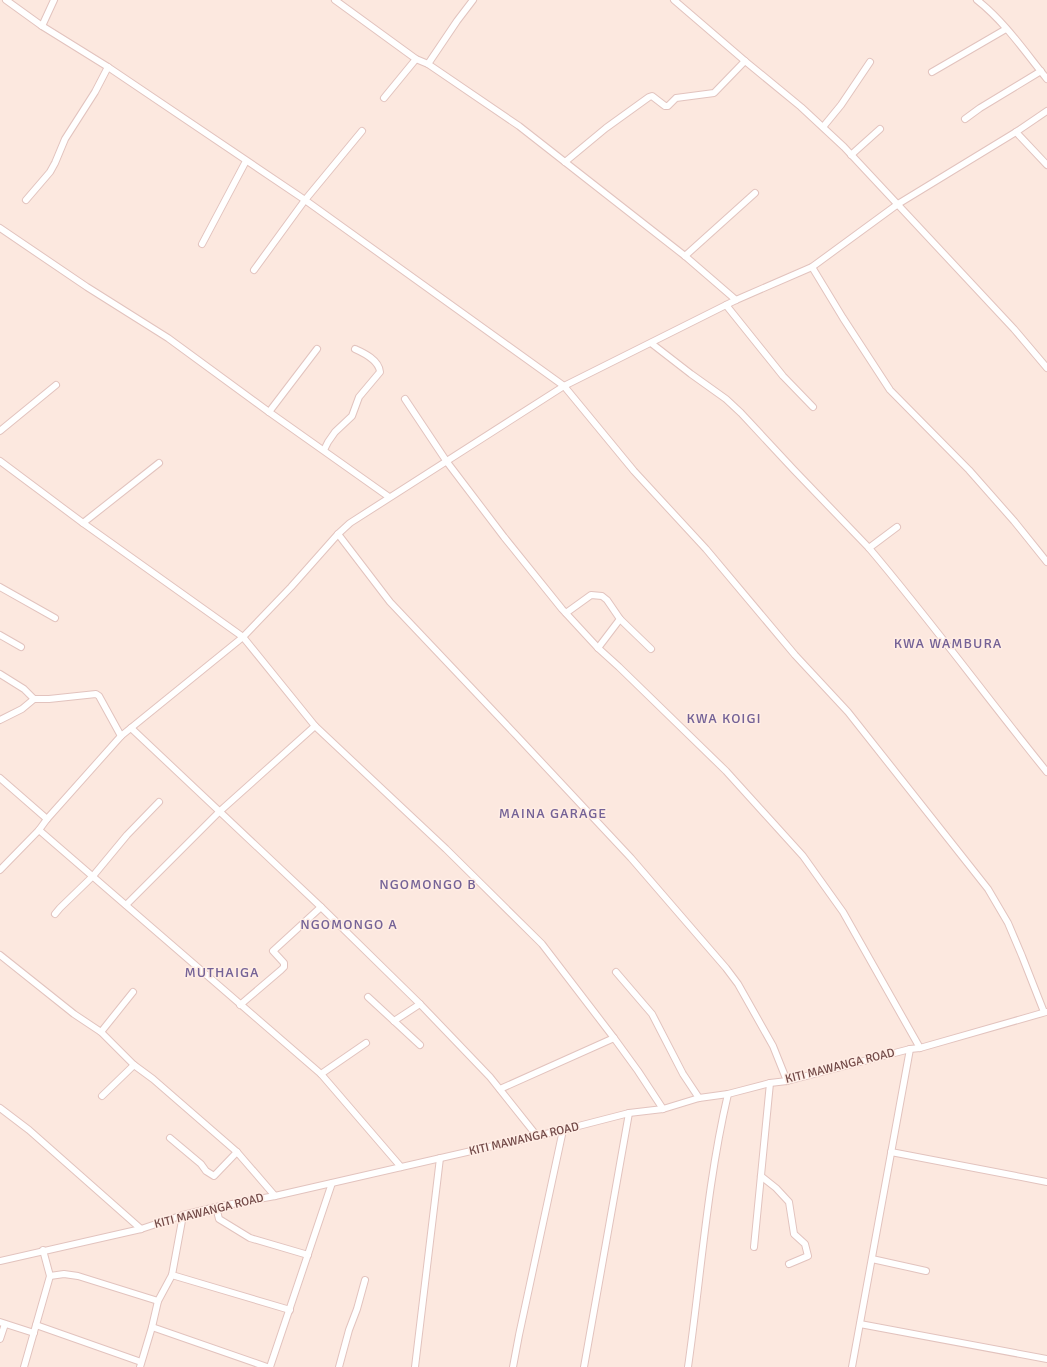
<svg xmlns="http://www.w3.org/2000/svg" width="1047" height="1367" viewBox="0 0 1047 1367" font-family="Signika,sans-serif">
<rect width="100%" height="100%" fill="#fce8df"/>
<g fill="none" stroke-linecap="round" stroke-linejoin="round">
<g stroke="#e2c3be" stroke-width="8">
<g id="street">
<polyline points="6,0 42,26 108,67 305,200 564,386 634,471 706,549 795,655 848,712 988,889 1008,923 1022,956 1044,1012"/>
<polyline points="335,0 416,59 428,64 519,126 685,256 736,300"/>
<polyline points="674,0 745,61 801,107 844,147 1014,329 1047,368"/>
<path d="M977 0C1005 22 1025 52 1047 79"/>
<polyline points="42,26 54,0"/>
<polyline points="428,64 457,21 473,0"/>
<polyline points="932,72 1006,29"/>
<polyline points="384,98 416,59"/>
<polyline points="965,119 980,108 1041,71"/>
<polyline points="823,127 841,105 870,62"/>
<polyline points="1016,132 1047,165"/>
<polyline points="851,155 880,129"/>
<polyline points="565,162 606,128 649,97 652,96 665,106 668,106 676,98 714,93 745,61"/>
<polyline points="26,200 50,172 55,163 65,139 95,92 108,67"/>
<polyline points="0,228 87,287 168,338 269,412 389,497"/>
<polyline points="202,244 246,161"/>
<polyline points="685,256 755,193"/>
<polyline points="812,267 843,318 890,390 969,470 1014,521 1047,562"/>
<polyline points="254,270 305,200 362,131"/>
<polyline points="726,305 783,376 813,407"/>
<polyline points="651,343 691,374 726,399 741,413 794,470 869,548 897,527"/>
<polyline points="405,399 447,462 504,537 562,609 598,648 619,667 726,771 803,856 843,912 920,1048"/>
<polyline points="269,412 317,349"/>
<polyline points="0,431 56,385"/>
<path d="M324 450 328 442 335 432 352 416 359 397 380 372C379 360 364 353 355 349"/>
<polyline points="0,461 83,523 243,637 315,726"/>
<polyline points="83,523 159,463"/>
<polyline points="338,534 390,602 516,735 631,858 726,968 738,984 773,1046 787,1081"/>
<path d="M869 548C931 621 987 698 1047 772"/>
<polyline points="0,587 55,618"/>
<polyline points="566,613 591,595 602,596 607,600 620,619 651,649"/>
<polyline points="0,635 21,647"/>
<polyline points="598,648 620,619"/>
<polyline points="0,674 24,689 34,699 49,699 96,694 99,696 121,736"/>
<polyline points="0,720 22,709 34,699"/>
<polyline points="131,728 321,907 420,1004 490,1077 537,1136"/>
<polyline points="0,778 47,819"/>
<polyline points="39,830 321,1074 401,1167"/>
<polyline points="0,870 39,830 47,819 121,736 243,637 291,587 338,534 350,523 564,386 736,300 812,267 898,204 1016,132 1047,111"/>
<polyline points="126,905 219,812 315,726 446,849 542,944 614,1038 638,1071 663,1109"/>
<polyline points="55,914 60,908 93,876 127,835 159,802"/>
<polyline points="0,955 74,1014 101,1032 134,1065 153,1079 237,1152 275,1196"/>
<polyline points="616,972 652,1014 683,1074 699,1098"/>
<polyline points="368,997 420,1045"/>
<polyline points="240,1005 281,970 284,967 284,963 273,951 321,907"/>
<polyline points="394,1021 420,1004"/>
<polyline points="101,1032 133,992"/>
<polyline points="321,1074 366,1043"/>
<polyline points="500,1089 614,1038"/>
<polyline points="102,1096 134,1065"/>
<polyline points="0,1108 29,1130 141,1229"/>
<polyline points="170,1138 201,1164 206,1171 214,1176 237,1152"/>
<polyline points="891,1152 1047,1182"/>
<polyline points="761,1176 776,1188 789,1202 794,1234 805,1244 808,1256 789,1264"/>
<polyline points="216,1207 219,1219 250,1238 308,1255"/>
<polyline points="183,1215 172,1275 290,1310"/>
<polyline points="754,1247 770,1083"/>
<polyline points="43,1250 50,1276 36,1325 141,1362"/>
<polyline points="872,1259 926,1271"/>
<polyline points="0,1261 141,1229 183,1215 216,1207 275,1196 563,1130 629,1113 663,1109 699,1098 728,1094 770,1083 787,1081 910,1049 920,1048 1046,1012"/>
<polyline points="50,1276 64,1274 78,1276 158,1301"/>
<polyline points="0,1322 34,1333"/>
<polyline points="860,1324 1047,1359"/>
<polyline points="152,1327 267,1367"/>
<polyline points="0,1339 5,1324"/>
<polyline points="24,1367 36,1325"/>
<polyline points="140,1367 152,1327 158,1301 172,1275"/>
<polyline points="270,1367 332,1183"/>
<polyline points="339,1367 349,1330 357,1309 365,1280"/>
<polyline points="415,1367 440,1158"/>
<polyline points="513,1367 519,1335 563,1130"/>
<polyline points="584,1367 629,1113"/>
<path d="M688 1367C701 1276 707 1183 728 1094"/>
<polyline points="852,1367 910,1049"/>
</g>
</g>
<use href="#street" stroke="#fff" stroke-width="6"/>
</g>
<g text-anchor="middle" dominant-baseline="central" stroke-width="3" stroke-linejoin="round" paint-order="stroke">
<g font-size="12" fill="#724947" stroke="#ffede5">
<text transform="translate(840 1066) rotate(-14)">KITI MAWANGA ROAD</text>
<text transform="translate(524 1139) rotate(-13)">KITI MAWANGA ROAD</text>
<text transform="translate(209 1211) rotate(-14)">KITI MAWANGA ROAD</text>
</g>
<g font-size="14" letter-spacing="1" fill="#746296" stroke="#ffede5">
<text x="948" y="643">KWA WAMBURA</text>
<text x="724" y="718">KWA KOIGI</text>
<text x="553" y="813">MAINA GARAGE</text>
<text x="428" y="884">NGOMONGO B</text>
<text x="349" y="924">NGOMONGO A</text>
<text x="222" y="972">MUTHAIGA</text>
</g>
</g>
</svg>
